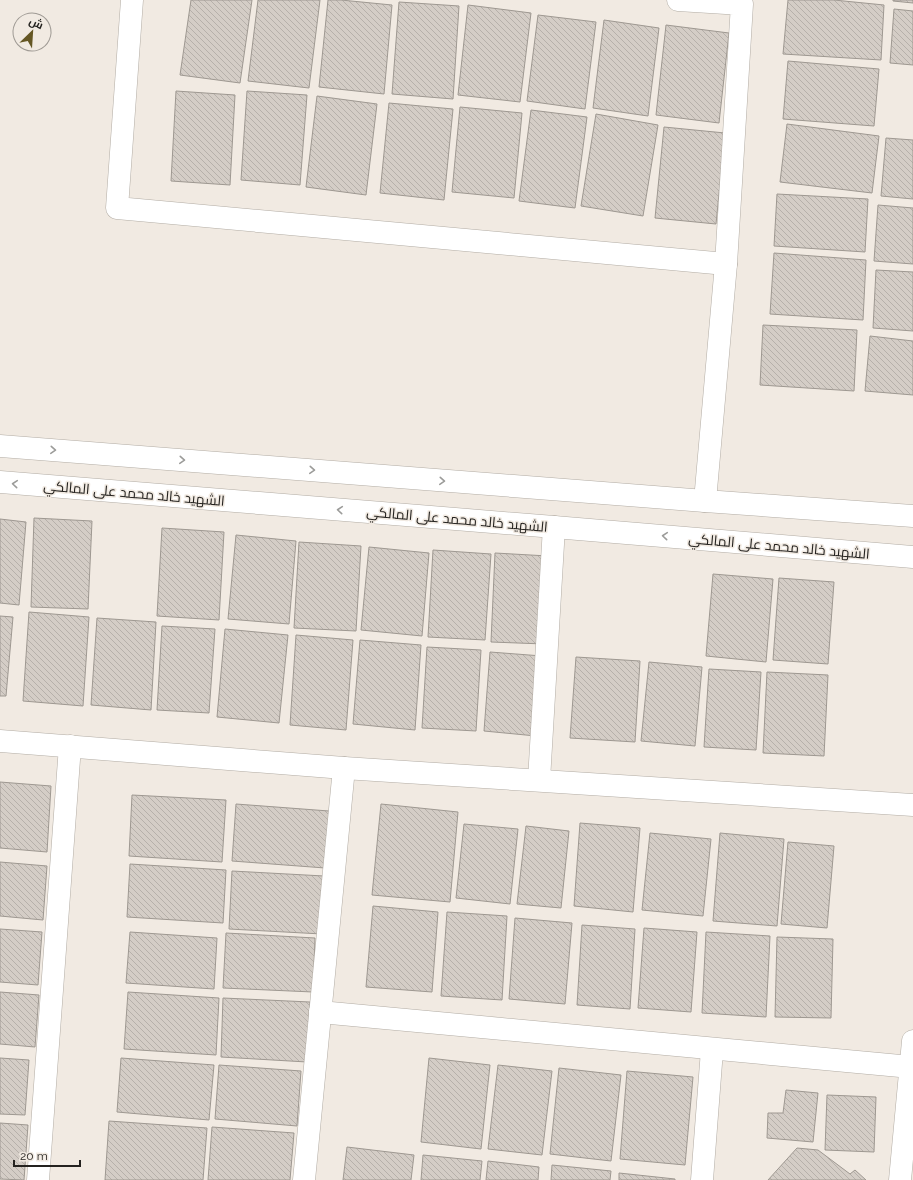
<svg xmlns="http://www.w3.org/2000/svg" width="913" height="1180" viewBox="0 0 913 1180" font-family="Raleway,Cairo,sans-serif">
<defs>
<pattern id="building-back-hatch" width="6" height="6" patternUnits="userSpaceOnUse"><rect width="6" height="6" fill="#d4cdc6"/><path d="M-1 5l2 2M0 0l6 6M5-1l2 2" fill="none" stroke="#b6b0aa"/></pattern>
</defs>
<rect width="100%" height="100%" fill="#f1eae2"/>
<g fill="url(#building-back-hatch)" stroke="#9e9891">
<polygon points="191,0 252,0 240,83 180,75"/>
<polygon points="258,0 320,0 309,88 248,81"/>
<polygon points="328,0 341,0 392,5 384,94 319,87"/>
<polygon points="788,0 834,0 884,5 881,60 783,54"/>
<polygon points="893,0 913,0 913,3 893,1"/>
<polygon points="399,2 459,6 453,99 392,94"/>
<polygon points="468,5 531,13 520,102 458,95"/>
<polygon points="894,9 913,11 913,65 890,63"/>
<polygon points="538,15 596,22 585,109 527,101"/>
<polygon points="604,20 659,28 648,116 593,108"/>
<polygon points="666,25 729,33 719,123 656,115"/>
<polygon points="788,61 879,69 874,126 783,119"/>
<polygon points="176,91 235,95 230,185 171,181"/>
<polygon points="247,91 307,95 300,185 241,180"/>
<polygon points="317,96 377,104 366,195 306,187"/>
<polygon points="389,103 453,109 444,200 380,193"/>
<polygon points="460,107 522,113 514,198 452,192"/>
<polygon points="531,110 587,117 575,208 519,201"/>
<polygon points="596,114 658,125 643,216 581,206"/>
<polygon points="787,124 879,136 872,193 780,182"/>
<polygon points="664,127 725,133 716,224 655,218"/>
<polygon points="886,138 913,140 913,199 881,196"/>
<polygon points="777,194 868,199 865,252 774,246"/>
<polygon points="878,205 913,208 913,264 874,261"/>
<polygon points="774,253 866,260 863,320 770,314"/>
<polygon points="876,270 913,272 913,331 873,328"/>
<polygon points="763,325 857,330 854,391 760,385"/>
<polygon points="870,336 913,341 913,395 865,391"/>
<polygon points="34,518 92,521 88,609 31,607"/>
<polygon points="0,519 26,522 19,605 0,603"/>
<polygon points="162,528 224,532 219,620 157,616"/>
<polygon points="236,535 296,541 289,624 228,619"/>
<polygon points="299,542 361,546 356,631 294,628"/>
<polygon points="369,547 429,553 422,636 361,630"/>
<polygon points="433,550 491,554 485,640 428,637"/>
<polygon points="495,553 548,556 544,644 491,642"/>
<polygon points="713,574 773,579 766,662 706,656"/>
<polygon points="779,578 834,582 828,664 773,660"/>
<polygon points="29,612 89,617 83,706 23,701"/>
<polygon points="0,616 13,617 6,696 0,696"/>
<polygon points="97,618 156,622 151,710 91,705"/>
<polygon points="162,626 215,629 209,713 157,710"/>
<polygon points="225,629 288,635 279,723 217,717"/>
<polygon points="296,635 353,640 346,730 290,725"/>
<polygon points="360,640 421,645 415,730 353,724"/>
<polygon points="427,647 481,650 476,731 422,728"/>
<polygon points="490,652 542,656 536,736 484,731"/>
<polygon points="576,657 640,661 635,742 570,738"/>
<polygon points="649,662 702,667 695,746 641,741"/>
<polygon points="709,669 761,672 756,750 704,747"/>
<polygon points="767,672 828,675 824,756 763,753"/>
<polygon points="0,782 51,786 47,852 0,848"/>
<polygon points="132,795 226,800 222,862 129,856"/>
<polygon points="236,804 329,811 325,868 232,861"/>
<polygon points="381,804 458,812 450,902 372,895"/>
<polygon points="580,823 640,828 633,912 574,906"/>
<polygon points="464,824 518,829 510,904 456,898"/>
<polygon points="526,826 569,831 561,908 517,904"/>
<polygon points="650,833 711,839 703,916 642,910"/>
<polygon points="720,833 784,839 777,926 713,921"/>
<polygon points="788,842 834,846 827,928 781,924"/>
<polygon points="0,862 47,866 43,920 0,916"/>
<polygon points="130,864 226,870 223,923 127,917"/>
<polygon points="232,871 324,876 322,934 229,929"/>
<polygon points="373,906 438,912 432,992 366,987"/>
<polygon points="447,912 507,916 502,1000 441,996"/>
<polygon points="515,918 572,923 565,1004 509,999"/>
<polygon points="582,925 635,929 630,1009 577,1005"/>
<polygon points="644,928 697,932 691,1012 638,1008"/>
<polygon points="0,929 42,932 38,985 0,982"/>
<polygon points="130,932 217,938 214,989 126,983"/>
<polygon points="706,932 770,936 766,1017 702,1013"/>
<polygon points="226,933 315,938 313,992 223,988"/>
<polygon points="777,937 833,939 831,1018 775,1017"/>
<polygon points="0,992 39,995 35,1047 0,1044"/>
<polygon points="128,992 219,998 216,1055 124,1049"/>
<polygon points="223,998 310,1002 307,1062 221,1057"/>
<polygon points="0,1058 29,1060 25,1115 0,1114"/>
<polygon points="121,1058 214,1065 209,1120 117,1112"/>
<polygon points="429,1058 490,1065 481,1149 421,1142"/>
<polygon points="219,1065 301,1071 297,1126 215,1119"/>
<polygon points="498,1065 552,1071 542,1155 488,1149"/>
<polygon points="559,1068 621,1075 611,1161 550,1154"/>
<polygon points="627,1071 693,1077 685,1165 620,1159"/>
<polygon points="786,1090 818,1093 813,1142 767,1138 768,1113 783,1113"/>
<polygon points="827,1095 876,1097 874,1152 825,1150"/>
<polygon points="109,1121 207,1128 203,1180 105,1180"/>
<polygon points="0,1123 28,1125 24,1180 0,1179"/>
<polygon points="212,1127 294,1133 290,1180 208,1180"/>
<polygon points="347,1147 414,1155 411,1180 343,1180"/>
<polygon points="797,1148 818,1150 850,1174 855,1170 866,1180 768,1180"/>
<polygon points="423,1155 482,1161 480,1180 421,1180"/>
<polygon points="488,1161 539,1167 538,1180 486,1180"/>
<polygon points="552,1165 611,1171 610,1180 551,1180"/>
<polygon points="619,1173 675,1179 675,1180 619,1180"/>
</g>
<g fill="none" stroke-linecap="round" stroke-linejoin="round">
<g stroke="#b2aca4" stroke-width="23">
<g id="minor">
<polyline points="132,0 117,208 726,264"/>
<polyline points="678,0 742,4 726,264 705,501"/>
<polyline points="0,446 705,501 913,516"/>
<polyline points="0,482 554,527 913,557"/>
<polyline points="0,741 344,768 913,805"/>
<polyline points="539,780 554,527"/>
<polyline points="320,1012 911,1067"/>
<polyline points="38,1180 70,746"/>
<polyline points="304,1180 344,768"/>
<polyline points="702,1180 712,1050"/>
<polyline points="900,1180 913,1041"/>
</g>
</g>
<use href="#minor" stroke="#fff" stroke-width="22"/>
</g>
<defs><path id="oneway-chevron" d="M-2-3.5L2.5 0L-2 3.5" fill="none" stroke-width="1.6" stroke-linecap="round" stroke-linejoin="round"/></defs>
<g stroke="#9c9c9a">
<use href="#oneway-chevron" transform="translate(53 450) rotate(4)"/>
<use href="#oneway-chevron" transform="translate(182 460) rotate(4)"/>
<use href="#oneway-chevron" transform="translate(312 470) rotate(4)"/>
<use href="#oneway-chevron" transform="translate(442 481) rotate(4)"/>
<use href="#oneway-chevron" transform="translate(15 484) rotate(-175)"/>
<use href="#oneway-chevron" transform="translate(340 510) rotate(-175)"/>
<use href="#oneway-chevron" transform="translate(665 536) rotate(-175)"/>
</g>
<g text-anchor="middle" dominant-baseline="central" stroke-width="3" stroke-linejoin="round" paint-order="stroke">
<g font-size="14" fill="#24221f" stroke="#f1eae2">
<text transform="translate(134 493) rotate(5)">الشهيد خالد محمد على المالكي</text>
<text transform="translate(457 519) rotate(5)">الشهيد خالد محمد على المالكي</text>
<text transform="translate(779 546) rotate(5)">الشهيد خالد محمد على المالكي</text>
</g>
</g>
<g transform="translate(32 32) rotate(25)"><circle r="19" fill="#f1eae2" stroke="#9f9a94"/>
<path d="M0-3L7 15L0 10L-7 15Z" fill="#655724"/>
<text y="-6" font-size="11" font-weight="bold" text-anchor="middle" fill="#24221f">ش</text>
</g>
<path d="M14 1160v6h66v-6" fill="none" stroke="#24221f" stroke-width="2"/>
<text x="20" y="1160" font-size="12" fill="#24221f" stroke="#f1eae2" stroke-width="3" paint-order="stroke">20 m</text>
</svg>
